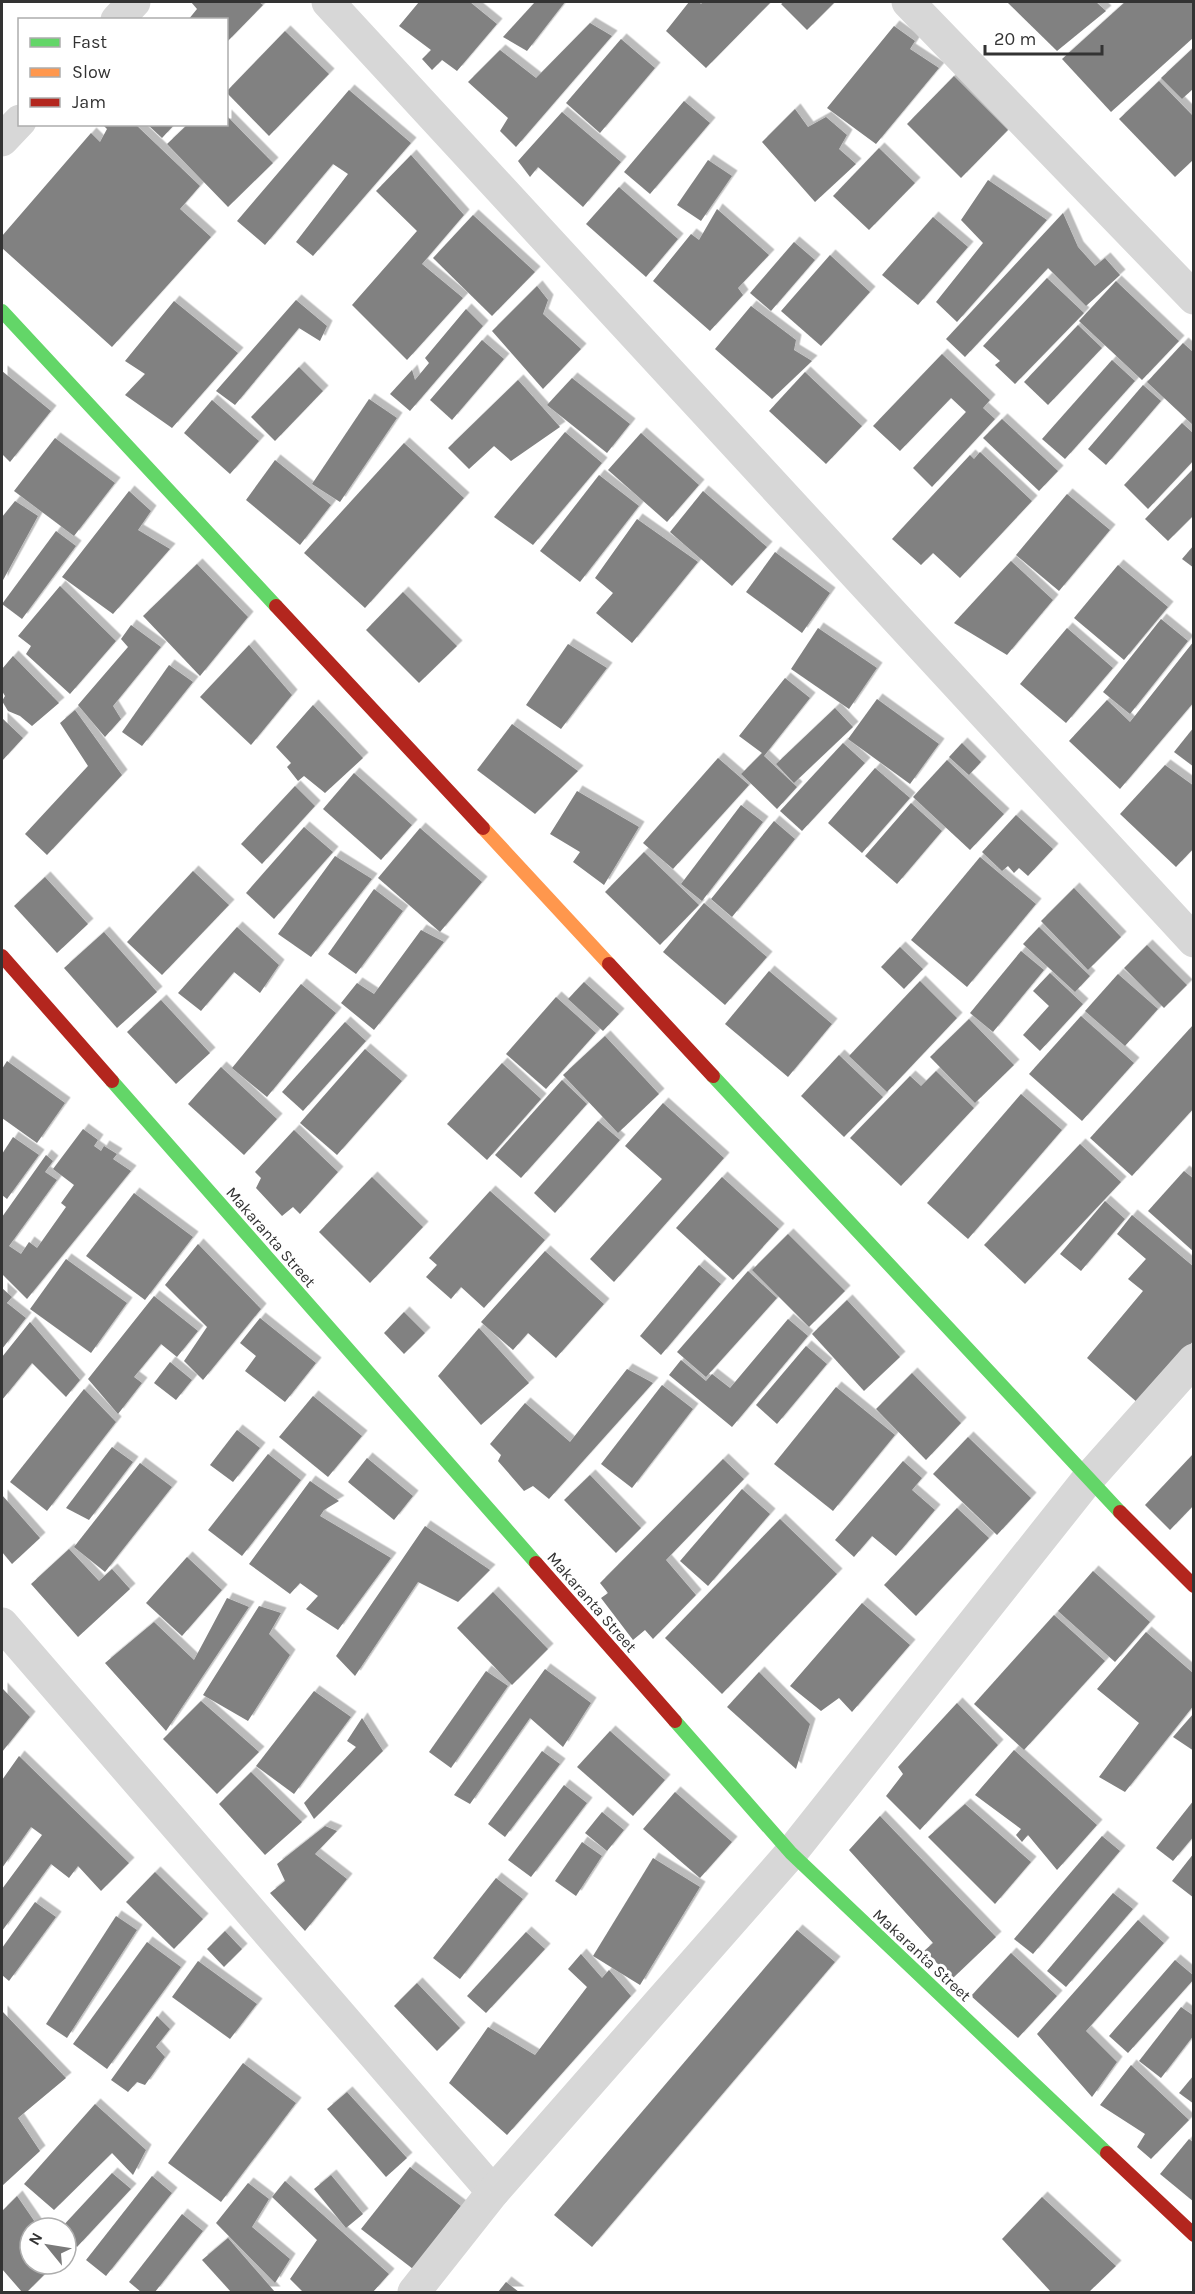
<svg xmlns="http://www.w3.org/2000/svg" width="1195" height="2294" viewBox="0 0 1195 2294" font-family="Karla,sans-serif">
<defs>
<filter id="shadow"><feDropShadow dx="5.5" dy="-5.5" stdDeviation="0" flood-color="#0004"/></filter>
</defs>
<rect width="100%" height="100%" fill="#fff"/>
<g fill="#818181" filter="url(#shadow)">
<polygon points="191,2 259,2 263,5 226,43 226,20 188,20 197,9"/>
<polygon points="419,2 470,2 497,24 457,71 442,60 432,70 422,59 431,50 399,26"/>
<polygon points="535,2 565,2 527,51 503,37"/>
<polygon points="689,2 699,2 701,4 703,2 771,2 706,68 666,31"/>
<polygon points="784,2 835,2 807,30 781,4"/>
<polygon points="1007,2 1096,2 1106,11 1057,51"/>
<polygon points="1125,2 1194,2 1194,37 1111,112 1062,59"/>
<polygon points="590,23 612,36 516,147 500,131 508,118 468,82 500,50 536,78"/>
<polygon points="894,26 915,41 910,49 939,68 876,144 827,108"/>
<polygon points="285,31 329,74 269,136 226,92"/>
<polygon points="621,39 655,68 600,133 566,103"/>
<polygon points="1194,47 1194,88 1182,99 1161,78"/>
<polygon points="954,76 1008,130 961,178 907,124"/>
<polygon points="1159,81 1194,117 1194,159 1175,177 1119,119"/>
<polygon points="349,90 411,143 313,256 296,242 348,174 333,164 265,245 237,221"/>
<polygon points="684,101 710,123 650,194 624,172"/>
<polygon points="795,109 808,127 826,117 847,135 839,149 856,164 815,202 762,142"/>
<polygon points="562,112 621,162 583,207 538,167 530,177 518,161"/>
<polygon points="226,115 273,163 228,207 167,144 188,124 226,124"/>
<polygon points="102,124 135,124 200,186 180,209 211,237 112,347 2,248 2,236 91,133 100,142 107,129"/>
<polygon points="147,124 175,124 162,138"/>
<polygon points="879,148 915,183 869,230 833,196"/>
<polygon points="411,155 464,215 422,264 463,298 407,360 352,305 417,231 376,191"/>
<polygon points="708,160 732,176 701,221 677,205"/>
<polygon points="988,180 1047,220 957,322 936,302 983,243 961,220"/>
<polygon points="619,187 678,239 646,277 586,224"/>
<polygon points="717,209 769,255 738,288 743,295 710,331 653,281 691,234 699,240"/>
<polygon points="1063,213 1078,247 1095,266 1105,258 1120,275 1086,306 1048,268 965,357 946,339"/>
<polygon points="473,215 535,272 492,316 433,258"/>
<polygon points="933,217 968,247 918,305 882,275"/>
<polygon points="794,242 815,260 771,311 750,293"/>
<polygon points="830,255 870,292 821,346 781,311"/>
<polygon points="1047,278 1084,313 1015,384 995,365 1000,361 983,346"/>
<polygon points="1116,281 1179,341 1142,380 1079,321"/>
<polygon points="537,286 548,300 543,314 581,349 543,389 492,331"/>
<polygon points="296,300 327,326 320,341 299,328 235,405 216,391"/>
<polygon points="174,301 238,353 172,428 125,395 145,374 125,361"/>
<polygon points="751,306 796,340 794,350 812,361 772,399 715,349"/>
<polygon points="466,309 483,326 410,411 390,394 412,370 415,380 429,363 425,358"/>
<polygon points="1078,325 1102,348 1048,405 1024,382"/>
<polygon points="482,340 504,359 452,420 430,400"/>
<polygon points="1183,343 1194,353 1194,426 1147,382"/>
<polygon points="942,354 990,400 983,408 995,419 932,487 913,468 966,412 951,398 900,451 873,426"/>
<polygon points="1112,360 1135,381 1065,459 1042,439"/>
<polygon points="299,367 323,391 275,441 251,417"/>
<polygon points="2,371 51,411 10,462 2,454"/>
<polygon points="805,372 862,426 826,464 769,411"/>
<polygon points="572,378 630,424 607,453 547,405"/>
<polygon points="518,380 560,427 511,461 494,446 469,469 448,448"/>
<polygon points="1143,385 1161,401 1106,465 1088,449"/>
<polygon points="369,399 397,418 340,502 312,484"/>
<polygon points="212,400 259,441 230,474 184,433"/>
<polygon points="1002,419 1058,471 1039,491 983,438"/>
<polygon points="1182,423 1194,434 1194,460 1148,509 1124,485"/>
<polygon points="565,432 602,463 533,545 494,517"/>
<polygon points="641,433 699,485 667,522 608,470"/>
<polygon points="55,438 115,483 74,536 14,491"/>
<polygon points="404,443 464,498 365,608 304,553"/>
<polygon points="980,452 1032,501 960,578 933,553 921,565 892,539 970,455 974,459"/>
<polygon points="275,460 331,505 300,545 246,500"/>
<polygon points="1194,468 1194,515 1168,541 1145,519"/>
<polygon points="599,475 639,506 580,582 540,551"/>
<polygon points="129,491 151,511 138,530 170,549 113,614 62,577"/>
<polygon points="703,491 767,547 732,586 670,532"/>
<polygon points="1067,494 1110,530 1059,591 1016,555"/>
<polygon points="15,501 38,516 2,582 2,517"/>
<polygon points="637,519 698,562 632,643 596,613 613,593 595,578"/>
<polygon points="56,531 76,546 22,619 2,604"/>
<polygon points="1194,545 1194,568 1182,559"/>
<polygon points="775,552 830,593 802,633 746,592"/>
<polygon points="1011,561 1053,600 1007,655 954,623"/>
<polygon points="197,564 248,617 200,676 143,616"/>
<polygon points="1118,565 1168,607 1124,660 1074,618"/>
<polygon points="60,586 116,641 70,694 26,654 31,646 18,636"/>
<polygon points="403,592 457,646 419,683 366,630"/>
<polygon points="1161,619 1188,641 1130,714 1103,692"/>
<polygon points="131,625 161,647 113,706 121,719 105,737 78,705 128,647 121,639"/>
<polygon points="818,628 877,668 849,709 791,669"/>
<polygon points="1067,628 1113,668 1066,723 1020,684"/>
<polygon points="1194,641 1194,702 1120,789 1069,741 1107,700 1130,722"/>
<polygon points="568,644 607,668 561,729 526,705"/>
<polygon points="249,645 292,695 251,745 200,697"/>
<polygon points="13,656 59,703 32,726 20,716 8,711 2,701 5,696 2,691 2,669"/>
<polygon points="169,665 193,682 142,746 122,732"/>
<polygon points="785,678 810,698 764,756 797,787 777,809 741,774 762,753 739,736"/>
<polygon points="877,699 939,744 910,784 848,739"/>
<polygon points="313,705 363,758 325,793 304,776 298,781 287,767 291,763 276,747"/>
<polygon points="835,708 853,727 794,783 776,764"/>
<polygon points="75,710 122,775 47,855 25,834 88,766 60,723"/>
<polygon points="2,718 23,738 2,761"/>
<polygon points="512,724 578,771 535,814 477,770"/>
<polygon points="1194,727 1194,767 1174,752"/>
<polygon points="843,743 865,763 802,831 780,811"/>
<polygon points="962,743 981,762 969,775 949,757"/>
<polygon points="718,758 749,785 673,869 643,843"/>
<polygon points="947,760 1004,814 970,850 913,797"/>
<polygon points="1165,765 1194,786 1194,848 1176,867 1120,814"/>
<polygon points="875,768 910,798 862,853 828,823"/>
<polygon points="354,773 412,825 381,860 323,809"/>
<polygon points="295,786 315,806 262,864 241,844"/>
<polygon points="577,791 639,827 604,885 573,862 580,852 550,834"/>
<polygon points="911,803 942,831 897,884 865,856"/>
<polygon points="741,805 763,822 702,901 681,884"/>
<polygon points="1016,815 1053,849 1028,876 1019,868 1014,873 1008,866 1002,871 982,852"/>
<polygon points="774,821 795,839 732,917 711,899"/>
<polygon points="304,827 333,852 274,919 246,893"/>
<polygon points="420,828 482,882 440,932 378,878"/>
<polygon points="644,852 699,905 660,945 605,892"/>
<polygon points="335,856 372,879 311,957 278,934"/>
<polygon points="980,857 1036,904 967,987 911,940"/>
<polygon points="193,871 229,905 162,975 127,942"/>
<polygon points="45,877 88,924 57,953 14,906"/>
<polygon points="1074,888 1121,937 1088,970 1041,921"/>
<polygon points="374,889 403,911 356,974 328,954"/>
<polygon points="704,903 767,957 725,1005 663,952"/>
<polygon points="237,927 279,965 260,993 234,972 201,1011 178,993"/>
<polygon points="1039,927 1090,976 1075,992 1023,944"/>
<polygon points="421,930 444,942 374,1030 341,1003 357,983 374,994"/>
<polygon points="104,932 157,992 117,1028 64,968"/>
<polygon points="1147,945 1187,985 1164,1008 1124,968"/>
<polygon points="900,947 923,969 904,989 881,967"/>
<polygon points="1021,951 1044,970 993,1032 970,1013"/>
<polygon points="769,971 832,1024 788,1077 725,1024"/>
<polygon points="1050,973 1083,1004 1040,1051 1023,1035 1049,1006 1033,991"/>
<polygon points="1118,974 1158,1009 1125,1046 1085,1011"/>
<polygon points="920,981 957,1018 887,1092 849,1056"/>
<polygon points="584,982 619,1014 603,1031 568,999"/>
<polygon points="301,984 336,1013 267,1097 232,1068"/>
<polygon points="556,997 596,1033 546,1089 506,1054"/>
<polygon points="161,1000 210,1053 176,1084 127,1032"/>
<polygon points="1081,1016 1134,1063 1082,1121 1029,1074"/>
<polygon points="969,1019 1014,1065 975,1103 930,1057"/>
<polygon points="345,1022 366,1041 303,1111 282,1092"/>
<polygon points="1194,1024 1194,1108 1132,1176 1090,1138"/>
<polygon points="605,1036 659,1094 618,1133 563,1075"/>
<polygon points="365,1049 402,1081 337,1155 300,1123"/>
<polygon points="839,1055 883,1097 844,1137 801,1096"/>
<polygon points="7,1061 65,1103 37,1143 2,1118 2,1069"/>
<polygon points="502,1063 541,1099 487,1160 447,1124"/>
<polygon points="221,1067 277,1119 244,1155 188,1104"/>
<polygon points="936,1071 974,1108 901,1186 850,1138 910,1076 921,1086"/>
<polygon points="562,1080 587,1104 521,1178 495,1155"/>
<polygon points="1021,1094 1062,1130 968,1239 927,1203"/>
<polygon points="663,1103 724,1158 614,1282 590,1259 662,1179 625,1146"/>
<polygon points="598,1121 620,1140 555,1213 534,1193"/>
<polygon points="83,1129 98,1140 94,1146 101,1151 104,1146 117,1154 113,1159 131,1171 27,1299 2,1274 2,1217 46,1155 53,1161 45,1172 57,1180 9,1246 21,1254 29,1242 37,1248 66,1207 61,1203 74,1185 53,1169"/>
<polygon points="294,1130 338,1172 300,1214 293,1207 282,1216 256,1188 261,1178 255,1172"/>
<polygon points="13,1137 39,1155 7,1199 2,1195 2,1154"/>
<polygon points="1080,1144 1121,1182 1025,1284 984,1245"/>
<polygon points="1184,1171 1194,1179 1194,1252 1148,1211"/>
<polygon points="372,1177 423,1227 370,1283 319,1232"/>
<polygon points="722,1177 779,1229 733,1280 676,1228"/>
<polygon points="490,1191 545,1240 484,1308 461,1287 451,1299 426,1277 437,1265 429,1258"/>
<polygon points="134,1193 193,1237 145,1300 86,1256"/>
<polygon points="1105,1201 1125,1219 1081,1271 1060,1254"/>
<polygon points="1132,1215 1194,1267 1194,1340 1139,1404 1087,1358 1143,1291 1128,1279 1146,1259 1117,1234"/>
<polygon points="788,1234 845,1291 809,1327 752,1270"/>
<polygon points="198,1244 261,1309 203,1380 184,1361 207,1327 165,1285"/>
<polygon points="545,1251 604,1304 556,1358 528,1333 513,1350 481,1322"/>
<polygon points="66,1259 127,1303 91,1353 30,1309"/>
<polygon points="699,1265 721,1284 661,1355 640,1336"/>
<polygon points="748,1271 777,1298 706,1377 677,1352"/>
<polygon points="2,1288 12,1297 7,1303 26,1318 2,1349"/>
<polygon points="154,1296 198,1331 177,1357 161,1344 134,1377 142,1383 118,1414 88,1379"/>
<polygon points="847,1300 900,1357 864,1391 812,1334"/>
<polygon points="404,1312 425,1333 404,1354 384,1333"/>
<polygon points="260,1318 316,1363 285,1402 245,1371 256,1356 240,1343"/>
<polygon points="788,1319 808,1336 732,1427 669,1375 681,1360 706,1381 712,1374 730,1388"/>
<polygon points="30,1322 80,1380 66,1397 32,1363 2,1400 2,1357"/>
<polygon points="479,1328 529,1383 481,1425 438,1376"/>
<polygon points="806,1346 827,1364 777,1424 756,1405"/>
<polygon points="170,1362 192,1380 176,1400 154,1383"/>
<polygon points="627,1369 653,1383 549,1499 533,1486 524,1491 498,1461 501,1455 490,1444 525,1403 570,1442"/>
<polygon points="912,1373 961,1423 926,1460 876,1409"/>
<polygon points="662,1385 693,1409 632,1488 601,1464"/>
<polygon points="836,1387 895,1435 833,1511 774,1464"/>
<polygon points="84,1389 116,1422 47,1511 10,1482"/>
<polygon points="313,1396 362,1436 328,1477 279,1437"/>
<polygon points="237,1430 260,1448 233,1482 210,1465"/>
<polygon points="968,1437 1031,1498 997,1535 933,1474"/>
<polygon points="112,1447 133,1462 89,1520 66,1508"/>
<polygon points="1194,1453 1194,1505 1170,1530 1145,1505"/>
<polygon points="268,1454 301,1480 242,1556 208,1530"/>
<polygon points="367,1458 413,1496 394,1520 348,1482"/>
<polygon points="723,1459 744,1479 666,1560 696,1595 653,1639 645,1630 633,1640 601,1598 608,1593 600,1583"/>
<polygon points="903,1461 922,1478 912,1490 935,1510 896,1556 872,1536 854,1557 835,1540"/>
<polygon points="140,1463 172,1487 105,1572 74,1547"/>
<polygon points="590,1475 641,1528 616,1553 564,1500"/>
<polygon points="310,1481 339,1501 324,1510 320,1516 391,1558 338,1630 306,1609 318,1596 300,1583 290,1594 249,1564"/>
<polygon points="742,1489 770,1514 708,1586 680,1561"/>
<polygon points="2,1495 40,1538 12,1564 2,1552"/>
<polygon points="957,1508 989,1538 916,1616 884,1585"/>
<polygon points="780,1519 837,1574 722,1694 665,1638"/>
<polygon points="425,1526 490,1570 458,1602 418,1582 355,1676 336,1656"/>
<polygon points="69,1549 99,1581 112,1569 130,1589 78,1637 31,1584"/>
<polygon points="187,1557 222,1590 182,1636 146,1603"/>
<polygon points="1093,1571 1150,1622 1115,1662 1058,1611"/>
<polygon points="493,1592 548,1649 512,1685 457,1628"/>
<polygon points="227,1598 249,1607 166,1731 105,1663 154,1622 194,1660"/>
<polygon points="862,1603 910,1645 852,1712 839,1698 821,1711 790,1686"/>
<polygon points="259,1606 281,1613 269,1634 290,1655 248,1721 203,1695"/>
<polygon points="1054,1615 1105,1661 1024,1750 974,1704"/>
<polygon points="1146,1632 1194,1674 1194,1705 1125,1792 1099,1777 1139,1723 1097,1689"/>
<polygon points="545,1669 591,1703 563,1747 530,1718 470,1804 454,1795"/>
<polygon points="486,1671 508,1686 451,1768 429,1752"/>
<polygon points="759,1672 810,1724 796,1769 727,1707"/>
<polygon points="2,1688 30,1717 2,1752"/>
<polygon points="314,1691 351,1717 294,1794 256,1766"/>
<polygon points="201,1701 259,1752 217,1794 163,1739"/>
<polygon points="957,1703 998,1745 920,1830 886,1796 903,1774 898,1767"/>
<polygon points="1194,1713 1194,1751 1173,1737"/>
<polygon points="362,1718 383,1751 314,1819 304,1803 356,1747 347,1741"/>
<polygon points="610,1731 665,1780 633,1816 577,1767"/>
<polygon points="1014,1750 1097,1825 1057,1870 1028,1835 1022,1842 1016,1835 1021,1829 975,1795"/>
<polygon points="542,1751 560,1764 505,1837 488,1824"/>
<polygon points="19,1756 129,1863 101,1891 78,1866 69,1878 51,1864 2,1931 2,1889 42,1835 31,1827 2,1868 2,1780"/>
<polygon points="251,1772 302,1822 265,1855 219,1804"/>
<polygon points="564,1785 587,1803 531,1877 508,1860"/>
<polygon points="675,1792 732,1842 700,1878 643,1829"/>
<polygon points="1194,1800 1194,1836 1173,1861 1156,1848"/>
<polygon points="965,1804 1031,1862 995,1904 928,1837"/>
<polygon points="602,1812 624,1830 607,1851 585,1833"/>
<polygon points="880,1816 996,1937 953,1978 924,1951 933,1943 849,1850"/>
<polygon points="325,1826 337,1831 315,1854 347,1879 305,1931 270,1893 285,1881 277,1864"/>
<polygon points="1102,1836 1120,1851 1033,1954 1014,1939"/>
<polygon points="582,1842 602,1856 576,1896 555,1881"/>
<polygon points="1194,1853 1194,1898 1172,1881"/>
<polygon points="653,1858 700,1887 640,1985 593,1956"/>
<polygon points="155,1872 203,1919 174,1949 126,1902"/>
<polygon points="496,1878 523,1899 460,1979 433,1958"/>
<polygon points="1113,1893 1133,1909 1066,1987 1047,1971"/>
<polygon points="35,1902 56,1917 9,1981 2,1975 2,1948"/>
<polygon points="116,1916 137,1930 67,2038 46,2024"/>
<polygon points="1138,1920 1164,1943 1086,2031 1117,2062 1092,2097 1037,2034"/>
<polygon points="797,1930 835,1962 592,2247 554,2215"/>
<polygon points="225,1931 242,1949 224,1967 207,1949"/>
<polygon points="526,1932 545,1949 486,2013 467,1996"/>
<polygon points="147,1942 181,1967 107,2069 73,2044"/>
<polygon points="1011,1953 1057,1996 1018,2038 971,1996"/>
<polygon points="581,1954 602,1978 609,1970 631,1996 507,2135 449,2083 488,2027 535,2055 587,1987 568,1969"/>
<polygon points="1175,1960 1194,1976 1194,1979 1128,2053 1109,2036"/>
<polygon points="198,1961 257,2004 230,2039 172,1997"/>
<polygon points="417,1983 460,2028 437,2051 394,2006"/>
<polygon points="1181,2007 1194,2016 1194,2035 1161,2078 1139,2061"/>
<polygon points="2,2011 66,2078 18,2118 40,2151 2,2186"/>
<polygon points="157,2016 170,2029 156,2047 165,2057 145,2085 137,2082 128,2092 111,2080"/>
<polygon points="243,2063 296,2103 221,2202 168,2163"/>
<polygon points="1131,2065 1189,2120 1151,2159 1137,2147 1145,2134 1100,2105"/>
<polygon points="1194,2075 1194,2104 1179,2093"/>
<polygon points="347,2092 407,2158 386,2177 327,2109"/>
<polygon points="95,2104 146,2150 133,2175 112,2153 54,2210 24,2184"/>
<polygon points="1189,2139 1194,2143 1194,2202 1160,2174"/>
<polygon points="410,2167 461,2206 413,2269 361,2229"/>
<polygon points="112,2173 131,2189 77,2247 66,2235 66,2228 61,2228"/>
<polygon points="331,2175 363,2214 346,2228 314,2189"/>
<polygon points="152,2176 172,2193 106,2276 86,2260"/>
<polygon points="285,2181 389,2274 373,2292 303,2292 290,2279 317,2240 272,2197"/>
<polygon points="248,2183 269,2199 252,2227 290,2259 275,2283 216,2223"/>
<polygon points="17,2196 39,2228 30,2228 30,2264 55,2264 27,2292 22,2292 2,2269 2,2211"/>
<polygon points="1042,2197 1116,2266 1089,2292 1051,2292 1002,2239"/>
<polygon points="182,2214 203,2231 155,2292 141,2292 129,2282"/>
<polygon points="228,2238 275,2292 231,2292 202,2260"/>
<polygon points="506,2282 519,2292 498,2292"/>
</g>
<g fill="none" stroke-linecap="round" stroke-linejoin="round">
<g stroke="#d7d7d7" stroke-width="33">
<polyline points="328,2 1194,941"/>
<polyline points="908,2 1194,298"/>
<polyline points="117,20 134,2"/>
<polyline points="2,140 20,121"/>
<polyline points="2,1624 493,2192"/>
<polyline points="414,2292 493,2192 791,1853 1088,1479 1194,1360"/>
</g>
<g stroke="#63d668" stroke-width="14">
<polyline points="2,311 276,606"/>
<polyline points="713,1076 1120,1512"/>
<polyline points="112,1081 536,1563"/>
<polyline points="675,1721 791,1853 1107,2153"/>
</g>
<polyline stroke="#ff974d" stroke-width="14" points="483,828 609,964"/>
<g stroke="#b3261e" stroke-width="14">
<polyline points="276,606 483,828"/>
<polyline points="2,956 112,1081"/>
<polyline points="609,964 713,1076"/>
<polyline points="1120,1512 1194,1586"/>
<polyline points="536,1563 675,1721"/>
<polyline points="1107,2153 1194,2235"/>
</g>
</g>
<g text-anchor="middle" dominant-baseline="central" stroke-width="6" stroke-linejoin="round" paint-order="stroke">
<g font-size="16" fill="#333" stroke="#fff">
<text transform="translate(271 1237) rotate(49)">Makaranta Street</text>
<text transform="translate(592 1602) rotate(49)">Makaranta Street</text>
<text transform="translate(922 1955) rotate(43)">Makaranta Street</text>
</g>
</g>
<rect width="1195" height="2294" fill="none" stroke="#333333" stroke-width="6"/>
<rect x="18" y="18" width="210" height="108" fill="#ffffff" stroke="#adadad" stroke-width="1.5"/>
<rect x="30" y="38" width="30" height="9" fill="#63d668" stroke="#adadad" stroke-width="1.5"/>
<text x="72" y="48" font-size="18" fill="#333333">Fast</text>
<rect x="30" y="68" width="30" height="9" fill="#ff974d" stroke="#adadad" stroke-width="1.5"/>
<text x="72" y="78" font-size="18" fill="#333333">Slow</text>
<rect x="30" y="98" width="30" height="9" fill="#b3261e" stroke="#adadad" stroke-width="1.5"/>
<text x="72" y="108" font-size="18" fill="#333333">Jam</text>
<g transform="translate(48 2246) rotate(300)"><circle r="28" fill="#ffffff" stroke="#adadad" stroke-width="1.5"/>
<path d="M0-4.5L10 22L0 15L-10 22Z" fill="#7a7a7a"/>
<text y="-9" font-size="16" font-weight="bold" text-anchor="middle" fill="#333333">N</text>
</g>
<path d="M985 45v9h117v-9" fill="none" stroke="#333333" stroke-width="3"/>
<text x="994" y="45" font-size="18" fill="#333333" stroke="#ffffff" stroke-width="4.5" paint-order="stroke">20 m</text>
</svg>
